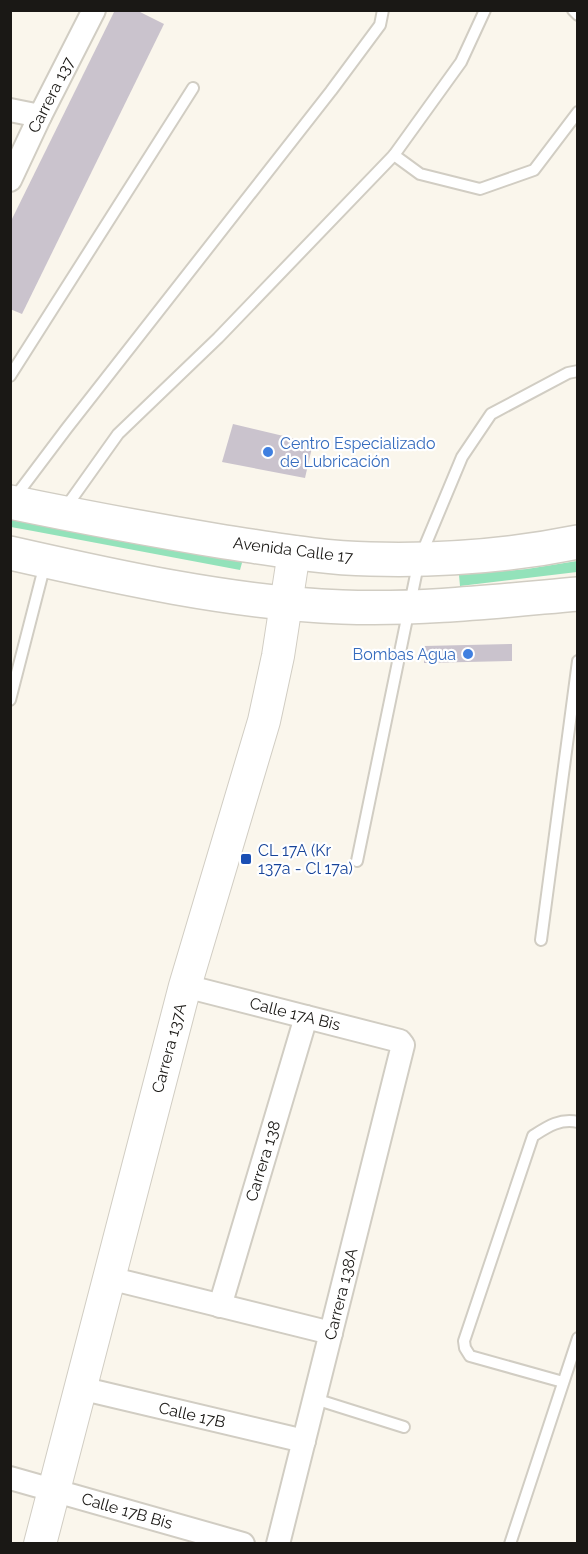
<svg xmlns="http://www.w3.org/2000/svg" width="588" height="1554" viewBox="0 0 588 1554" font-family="Raleway,sans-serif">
<rect width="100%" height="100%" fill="#faf6ec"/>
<g fill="#93e2ba">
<polygon points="10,508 245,552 240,570 33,531 11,527"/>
<polygon points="577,561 577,572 460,586 459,575 527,569"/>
</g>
<g fill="#cac3cd">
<polygon points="115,10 136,10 164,24 22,314 10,309 10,223"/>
<polygon points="233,424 313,443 305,478 222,462"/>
<polygon points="512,644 512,661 424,663 424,646"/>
</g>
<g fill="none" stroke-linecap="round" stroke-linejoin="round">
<g stroke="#d1cdc3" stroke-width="14">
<g id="lane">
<polyline points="573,10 578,15"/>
<polyline points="394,155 461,62 485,10"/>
<polyline points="10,376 193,88"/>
<polyline points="15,497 67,428 331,91 380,25 383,10"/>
<polyline points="66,507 118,434 218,338 394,155 420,174 480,189 534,170 578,112"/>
<polyline points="10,700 45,564"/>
<polyline points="357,861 419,560 462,457 491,414 568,373 578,371"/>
<polyline points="541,940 578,661"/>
<path d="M563 1382 470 1356 465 1348 464 1341 533 1136C547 1127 560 1118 578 1122"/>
<polyline points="315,1399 404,1427"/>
<polyline points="510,1544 578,1338"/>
</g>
</g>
<g stroke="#d1cdc3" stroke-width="26">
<g id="street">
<polyline points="10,110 40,116"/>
<polyline points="10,180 40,116 94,10"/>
<polyline points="185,986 400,1041 403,1045 278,1544"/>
<polyline points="109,1278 331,1333"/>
<polyline points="220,1306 306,1017"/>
<polyline points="80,1388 304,1441"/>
<polyline points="10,1478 243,1544"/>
</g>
</g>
<g stroke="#d1cdc3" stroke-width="34">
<polyline id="secondary" points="40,1544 185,986 264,721 278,656 294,552"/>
</g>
<g stroke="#d1cdc3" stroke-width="36">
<g id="primary">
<path d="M10 502C82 517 153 530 225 542 273 549 321 558 370 559 440 561 509 556 578 542"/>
<path d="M10 553C116 577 233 603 342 607 421 610 499 601 578 594"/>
</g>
</g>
<use href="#lane" stroke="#fff" stroke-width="10"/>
<use href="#street" stroke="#fff" stroke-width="22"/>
<use href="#secondary" stroke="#fff" stroke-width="32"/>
<use href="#primary" stroke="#fff" stroke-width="33"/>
</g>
<g fill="#3f7fe0" stroke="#fff" stroke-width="2">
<circle cx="268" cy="452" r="6"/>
<circle cx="468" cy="654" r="6"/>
</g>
<rect fill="#1a4fb4" stroke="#fff" stroke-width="2" x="240" y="853" width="12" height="12" rx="3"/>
<g text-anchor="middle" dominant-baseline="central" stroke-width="4.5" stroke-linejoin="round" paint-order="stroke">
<g font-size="16" fill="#1a1815" stroke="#fff">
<text transform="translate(51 95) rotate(-63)">Carrera 137</text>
<text transform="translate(293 550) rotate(7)">Avenida Calle 17</text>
<text transform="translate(295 1014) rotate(14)">Calle 17A Bis</text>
<text transform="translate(169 1048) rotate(-75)">Carrera 137A</text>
<text transform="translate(263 1161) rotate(-73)">Carrera 138</text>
<text transform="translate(341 1294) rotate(-76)">Carrera 138A</text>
<text transform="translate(192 1415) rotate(13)">Calle 17B</text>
<text transform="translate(127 1511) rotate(16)">Calle 17B Bis</text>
</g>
<g font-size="16" fill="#366cbe" stroke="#fff" text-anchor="start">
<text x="280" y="443">Centro Especializado<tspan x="280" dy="18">de Lubricación</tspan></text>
<text x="456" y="654" text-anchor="end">Bombas Agua</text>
</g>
<g font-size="16" fill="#164399" stroke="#fff" text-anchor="start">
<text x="258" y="850">CL 17A (Kr<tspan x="258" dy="18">137a - Cl 17a)</tspan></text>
</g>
</g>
<rect width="588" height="1554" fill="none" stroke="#1a1815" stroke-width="24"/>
</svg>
